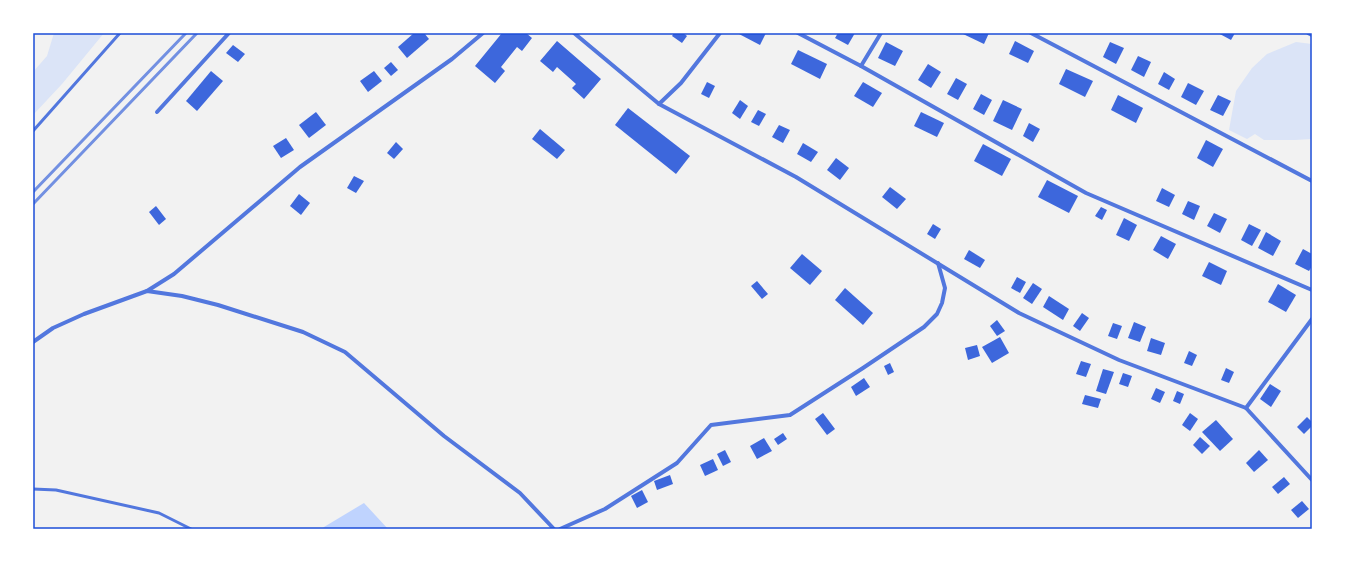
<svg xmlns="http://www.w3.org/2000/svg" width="1345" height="562" viewBox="0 0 1345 562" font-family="'PT Sans',sans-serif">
<rect width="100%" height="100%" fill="#f2f2f2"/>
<g fill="#dbe4f7">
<polygon points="54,33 104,33 62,84 33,115 33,72 47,56"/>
<polygon points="1296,42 1312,44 1312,139 1295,140 1264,140 1255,134 1247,139 1229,130 1236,91 1252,68 1267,54"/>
</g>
<polygon fill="#bfd3fe" points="364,503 388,529 322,529 324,527"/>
<g fill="#3d67dc">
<polygon points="414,33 424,33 429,39 407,58 398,47"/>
<polygon points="502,33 526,33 532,38 522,51 517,47 501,67 505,71 495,83 475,66"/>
<polygon points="674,33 683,33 687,36 682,43 672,36"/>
<polygon points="740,33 766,33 760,45 739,34"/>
<polygon points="838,33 855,33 848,45 835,38"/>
<polygon points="961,33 989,33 984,44"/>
<polygon points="1218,33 1235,33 1231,40"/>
<polygon points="557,41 601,79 584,99 572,88 576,84 557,67 553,72 540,61"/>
<polygon points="1015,41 1034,51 1028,63 1009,54"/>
<polygon points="886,42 903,51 895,66 878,58"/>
<polygon points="1110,42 1124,48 1116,64 1103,57"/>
<polygon points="233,45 245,54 238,62 226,53"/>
<polygon points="798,50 827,64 820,79 791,64"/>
<polygon points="1138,56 1151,62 1144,77 1131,70"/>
<polygon points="391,62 398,70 391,76 384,68"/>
<polygon points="928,64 941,72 931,88 918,80"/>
<polygon points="1066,69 1093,81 1085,97 1059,84"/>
<polygon points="211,71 223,81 197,111 186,101"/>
<polygon points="374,71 382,81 368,92 360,81"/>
<polygon points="1164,72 1175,79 1169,90 1158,84"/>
<polygon points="956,78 967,84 958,100 947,94"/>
<polygon points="707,82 715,86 709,98 701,94"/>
<polygon points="863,82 882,93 873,107 854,96"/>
<polygon points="1188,83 1204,91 1196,105 1181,97"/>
<polygon points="981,94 992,100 984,115 973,109"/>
<polygon points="1118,95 1143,108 1136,123 1111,110"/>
<polygon points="1218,95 1231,101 1223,116 1210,110"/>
<polygon points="740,100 748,106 740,119 732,113"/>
<polygon points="1003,100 1022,109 1012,130 993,121"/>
<polygon points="628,108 690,156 676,174 615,125"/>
<polygon points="758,110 766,114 759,126 751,122"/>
<polygon points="316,112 326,125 309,138 299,125"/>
<polygon points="921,112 944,123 937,137 914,126"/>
<polygon points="1029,123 1040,129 1033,142 1023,136"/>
<polygon points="779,125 790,130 783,143 772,137"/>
<polygon points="540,129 565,150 557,159 532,139"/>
<polygon points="286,138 294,150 281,158 273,146"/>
<polygon points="1206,140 1223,149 1213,167 1197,158"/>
<polygon points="396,142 403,149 394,159 387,153"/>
<polygon points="803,143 818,152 811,162 797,154"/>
<polygon points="983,144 1011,159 1002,176 974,161"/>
<polygon points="836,158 849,168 840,180 827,170"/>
<polygon points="354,176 364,181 356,193 347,188"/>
<polygon points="1047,180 1078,196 1069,213 1038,197"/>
<polygon points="890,187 906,199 897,209 882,197"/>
<polygon points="1162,188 1175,195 1169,207 1156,201"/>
<polygon points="299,194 310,203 301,215 290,206"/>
<polygon points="1188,201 1200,206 1194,220 1182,214"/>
<polygon points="156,206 166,219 159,225 149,212"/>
<polygon points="1101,207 1107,210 1102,220 1095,216"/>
<polygon points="1214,213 1227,219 1220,233 1207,226"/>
<polygon points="1124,218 1137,225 1129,241 1116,235"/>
<polygon points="933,224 941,229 935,239 927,234"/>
<polygon points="1249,224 1261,230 1252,246 1241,240"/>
<polygon points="1266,232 1281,241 1273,256 1258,248"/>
<polygon points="1161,236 1176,244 1168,259 1153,250"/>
<polygon points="1303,249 1312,254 1312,266 1309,271 1295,264"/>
<polygon points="969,250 985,260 980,268 964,259"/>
<polygon points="802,254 822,271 810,285 790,268"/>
<polygon points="1209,262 1227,271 1221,285 1202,276"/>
<polygon points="1017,277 1026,282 1020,293 1011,288"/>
<polygon points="757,281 768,294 762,299 751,286"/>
<polygon points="1033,283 1042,289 1032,304 1023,298"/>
<polygon points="1278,284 1296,295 1286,312 1268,302"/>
<polygon points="845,288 873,313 863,325 835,300"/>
<polygon points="1049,296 1069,309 1063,320 1043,307"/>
<polygon points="1082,313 1089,318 1080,331 1073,326"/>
<polygon points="997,320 1005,331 997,336 990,326"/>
<polygon points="1134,322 1146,327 1140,342 1128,338"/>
<polygon points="1113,323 1122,326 1117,339 1108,336"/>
<polygon points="1000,337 1009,353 992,363 982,347"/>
<polygon points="1151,338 1165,343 1161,355 1147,351"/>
<polygon points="977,345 980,356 968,360 965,348"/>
<polygon points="1189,351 1197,355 1192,366 1184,363"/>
<polygon points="1081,361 1091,364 1086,377 1076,374"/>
<polygon points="890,363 894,372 888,375 884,366"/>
<polygon points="1226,368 1234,372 1229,383 1221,380"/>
<polygon points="1103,369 1114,372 1106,394 1096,391"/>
<polygon points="1123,373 1132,376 1128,387 1119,384"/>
<polygon points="864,378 870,387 856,396 851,387"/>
<polygon points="1270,384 1281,391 1271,407 1260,399"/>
<polygon points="1156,388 1165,392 1160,403 1151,399"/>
<polygon points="1177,391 1184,394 1180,404 1173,401"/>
<polygon points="1085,395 1101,399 1098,408 1082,404"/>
<polygon points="823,413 835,429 827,435 815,419"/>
<polygon points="1190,413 1198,419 1190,431 1182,425"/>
<polygon points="1307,417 1312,422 1312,426 1304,434 1297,427"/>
<polygon points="1216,420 1233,439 1220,451 1202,432"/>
<polygon points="783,433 787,439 778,445 774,439"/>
<polygon points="1200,437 1210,446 1202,454 1193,445"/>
<polygon points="764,438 772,451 757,459 750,446"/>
<polygon points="725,450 731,462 723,466 717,454"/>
<polygon points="1259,450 1268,460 1254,472 1246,463"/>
<polygon points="713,459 718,470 705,476 700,465"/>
<polygon points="670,475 673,484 657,490 654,481"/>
<polygon points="1284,477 1290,484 1278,494 1272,487"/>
<polygon points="642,490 648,502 637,508 631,496"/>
<polygon points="1302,501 1309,509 1298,518 1291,510"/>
</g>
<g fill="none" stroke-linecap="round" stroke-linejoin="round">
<g stroke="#5277de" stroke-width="3">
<polyline points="33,131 120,33"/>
<polyline points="33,489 56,490 159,513 191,529"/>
</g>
<g stroke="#5277de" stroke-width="4">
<polyline points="574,33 659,104 796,177 1019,313 1119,360 1246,408 1312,480"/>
<polyline points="798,33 861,66 1086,193 1312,290"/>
<polyline points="1031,33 1312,181"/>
<polyline points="1308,33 1312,35"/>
<polyline points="861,66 881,33"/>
<polyline points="659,104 681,83 720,33"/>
<polyline points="157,112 229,33"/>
<polyline points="147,291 174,274 300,167 452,59 483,33"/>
<polyline points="33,342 53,328 84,314 147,291 182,296 218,305 303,332 345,352 444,436 520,493 554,529"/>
<polyline points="1246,408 1312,319"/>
<polyline points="560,529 605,509 677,463 711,425 790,415 863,368 924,327 937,314 942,303 945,288 938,263"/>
</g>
<g stroke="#7290e2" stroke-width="3">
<polyline points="33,192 186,33"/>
<polyline points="33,204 197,33"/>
</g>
</g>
<rect width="1345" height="562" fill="none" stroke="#ffffff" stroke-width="68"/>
<rect x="34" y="34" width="1277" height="494" fill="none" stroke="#1d4ed8" stroke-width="1.5"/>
</svg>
